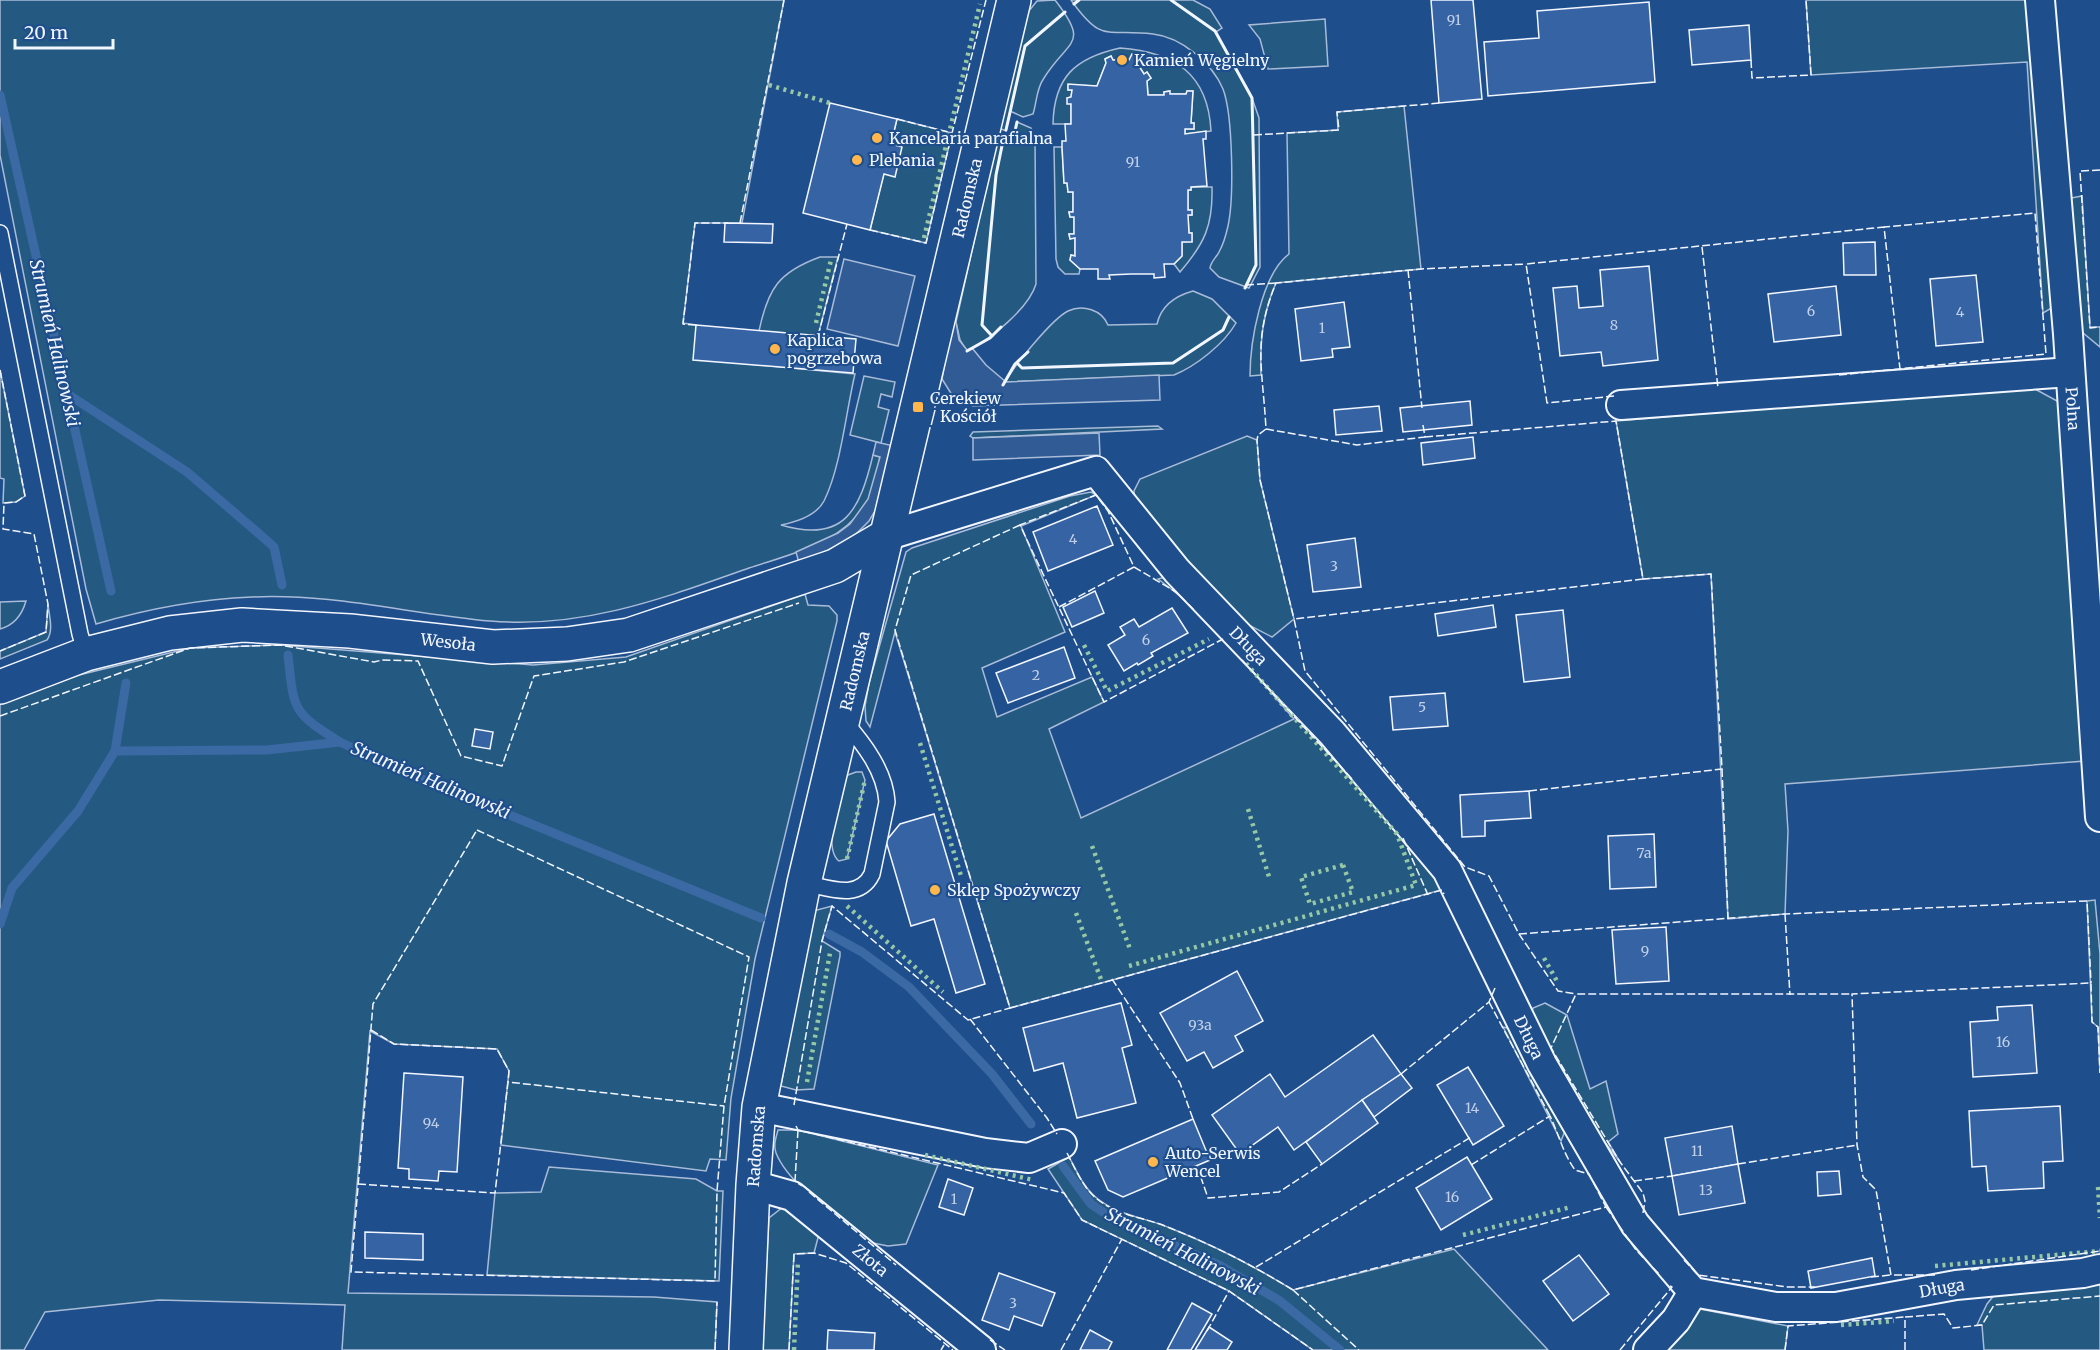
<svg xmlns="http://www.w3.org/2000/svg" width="2100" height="1350" viewBox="0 0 2100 1350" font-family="Merriweather,serif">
<rect width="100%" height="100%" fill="#1f4e8c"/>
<g fill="#245a82" stroke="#a8bbd7" stroke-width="1.5">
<path d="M0 0H784L742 223H695L683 323 696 325 695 359 855 374C846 411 841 467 824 501 816 516 796 522 781 525 845 544 860 509 873 455L880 457C877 471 875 487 868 500 845 543 791 554 749 568 664 598 583 629 490 621 411 614 331 593 252 597 199 599 147 609 96 624L86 589 0 155Z"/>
<path d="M1055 0C1091 46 1068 39 1044 78 1036 89 1037 102 1033 114L1023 117 1010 111 1006 131 999 128 1028 12 1037 1Z"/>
<path d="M1071 0H1193L1210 9 1222 28 1216 32 1252 98 1259 118 1260 267 1249 288 1219 277 1210 268C1211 261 1216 258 1219 252 1223 245 1226 235 1228 226 1234 199 1233 115 1223 89 1212 63 1181 37 1153 34 1106 28 1103 45 1071 0Z"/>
<polygon points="1806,0 2029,0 2055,306 2043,313 2027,62 1811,75"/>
<polygon points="1325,19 1328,66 1268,69 1260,39 1249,25"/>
<path d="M1120 48C1174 52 1208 73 1211 131L1185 134V129H1194V123H1191L1193 91H1187L1186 94H1170L1169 91 1164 92V95H1148L1147 81 1151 78 1147 72 1144 74 1137 63 1139 58 1113 60 1111 56 1105 59 1106 63 1097 86 1068 85V90H1072L1071 97 1067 98 1071 104V124H1053C1054 77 1075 58 1120 48Z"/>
<path d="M1404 106 1421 269 1276 283C1262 315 1260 342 1261 375L1250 376C1250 343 1261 275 1289 254L1287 133 1338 130 1337 112Z"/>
<polygon points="897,119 952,133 926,243 870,230"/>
<path d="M1017 122 1031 128 1035 137 1036 284C1029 308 990 340 967 351L960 340 956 322 998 134 1013 139Z"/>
<polygon points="1054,147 1062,147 1064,183 1067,183 1068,192 1073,192 1073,212 1069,212 1070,217 1074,217 1074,234 1069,234 1070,238 1075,238 1075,256 1071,255 1070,260 1080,269 1079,274 1065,274 1058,267 1056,259"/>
<path d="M1191 187H1212C1213 225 1205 243 1180 272L1174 264 1182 256V242L1192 241V233H1189L1188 215H1192V210H1188V190H1191Z"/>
<polygon points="2082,196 2090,327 2100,327 2100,347 2077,328 2071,198"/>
<path d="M820 257H838L818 336 759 331C768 288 779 272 820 257Z"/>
<path d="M1193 291 1212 299 1236 323C1224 344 1196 366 1174 375L1005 382C1014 366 1052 319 1068 311 1083 304 1102 310 1108 325L1157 324C1161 306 1175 296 1193 291Z"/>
<polygon points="0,370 25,496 16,502 3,503 4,479 0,478"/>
<polygon points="864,376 895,382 892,397 881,394 878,407 889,410 881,443 850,435"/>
<polygon points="2019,387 2035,389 2059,402 2085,761 1785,784 1788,831 1785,914 1728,919 1711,574 1643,579 1616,421"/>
<polygon points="1158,426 1162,429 973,438 970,436 973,432"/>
<polygon points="1247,436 1257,440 1260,480 1294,619 1272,637 1241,621 1135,501 1134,491 1140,479"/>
<path d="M1091 492 1096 495 1021 526 1065 632 982 668 997 717 1092 677 1104 702 1049 729 1081 818 1294 719C1252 671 1211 617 1158 579L1165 577 1392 815 1452 894 1441 890 1010 1008 895 632 870 727 866 721 865 706 869 683 906 552 912 548 1070 496Z"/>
<polygon points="805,594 808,605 829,606 837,615 837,621 755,959 731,1098 726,1160 710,1159 706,1171 501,1145 509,1071 497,1049 394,1044 370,1031 348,1293 654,1297 717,1302 715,1350 342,1350 345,1305 159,1300 45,1312 24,1350 0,1350 0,704 79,675 190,648 280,645 533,665 626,657"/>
<path d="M26 601C22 615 15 625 0 629V602Z"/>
<path d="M48 604C49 616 54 630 47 640L0 659V651L46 632Z"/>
<path d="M856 772H862L865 780 847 859 839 861C822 848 840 798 844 779L848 775Z"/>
<polygon points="2095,900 2100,954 2100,1073 2098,1027 2092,1022 2087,901"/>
<polygon points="832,906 822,941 840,952 840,956 814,1089 796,1090 781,1086 813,911"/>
<polygon points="1545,1003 1567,1015 1590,1089 1606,1081 1618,1134 1608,1142 1620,1162 1573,1101 1530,1018 1533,1008"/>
<polygon points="1503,1027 1515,1030 1565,1131 1561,1141"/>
<path d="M778 1130H798L938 1165 906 1244 888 1246 873 1243C843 1219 790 1188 776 1153 773 1145 776 1138 778 1130Z"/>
<path d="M1069 1157C1077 1171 1084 1189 1098 1199 1121 1217 1145 1217 1170 1228 1213 1245 1254 1266 1293 1290L1454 1249 1548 1350H1313L1229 1291 1082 1220 1048 1169Z"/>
<polygon points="549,1167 696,1179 717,1191 723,1191 719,1281 487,1275 495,1193 541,1192"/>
<polygon points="783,1207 793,1209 820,1230 814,1253 794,1254 789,1350 762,1350 769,1218"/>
<polygon points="2087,1280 2100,1284 2100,1350 1984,1350 1982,1325 1977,1325 1987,1304 1995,1294"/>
<polygon points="1700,1309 1788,1326 1785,1350 1666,1350"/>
</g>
<g fill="#305b95" stroke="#a8bbd7" stroke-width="1.5">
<polygon points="844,259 915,276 898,346 827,329"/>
<polygon points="952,321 956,322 959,340 967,350 972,348 986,365 1006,382 1159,375 1160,400 973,406 952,395 942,379"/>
<polygon points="1099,433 1100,455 973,460 973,438"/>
<polygon points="876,442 894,446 878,506 869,521 855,535 837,546 799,563 796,552 838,533 850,524 868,499 880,457 873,455"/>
</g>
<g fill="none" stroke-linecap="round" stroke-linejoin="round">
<g stroke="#3b69a3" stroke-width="9">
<polyline points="0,95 111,591"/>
<polyline points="66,393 187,472 257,532 274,547 282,585"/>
<path d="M288 655C294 711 292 712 340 742"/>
<polyline points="115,751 267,750 340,742 402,771 761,918"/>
<polyline points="0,924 12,888 78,811 115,751 126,683"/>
<polyline points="829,934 862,952 909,987 992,1074 1031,1124"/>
<polyline points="1063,1166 1091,1204 1112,1218 1219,1265 1280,1301 1340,1350"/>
</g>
</g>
<g fill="#3563a3" stroke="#f2f6ff" stroke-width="1.5">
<polygon points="1431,0 1473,0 1482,99 1439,103"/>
<polygon points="1649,2 1655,82 1488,96 1484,42 1539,38 1537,11"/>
<polygon points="1749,25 1751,60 1692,65 1689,30"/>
<polygon points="1132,54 1140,58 1137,63 1144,74 1147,72 1151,78 1147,81 1148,95 1164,95 1164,92 1170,91 1170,94 1186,94 1187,91 1193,91 1191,123 1194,123 1194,129 1185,129 1185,134 1206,131 1206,139 1203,139 1207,186 1191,187 1191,190 1188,190 1188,210 1192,210 1192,215 1188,215 1189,233 1192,233 1192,242 1182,242 1182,256 1174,264 1164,264 1165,277 1154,278 1154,274 1131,274 1109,275 1110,279 1098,279 1098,269 1080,269 1070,260 1071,255 1075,256 1075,238 1070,239 1069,234 1074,234 1074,217 1070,217 1069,212 1073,212 1073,192 1068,192 1067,183 1064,183 1062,147 1062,141 1066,141 1065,124 1071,124 1071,104 1067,104 1067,98 1071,97 1072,90 1068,90 1068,84 1097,86 1106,63 1105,59 1111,56 1113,60 1129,60"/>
<polygon points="830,103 897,119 891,144 902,147 895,177 884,174 870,230 803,213"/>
<polygon points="725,223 773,224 772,243 724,242"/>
<polygon points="1875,242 1876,275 1844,275 1843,243"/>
<polygon points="1649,266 1658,360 1603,366 1601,352 1560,356 1553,288 1577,286 1579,308 1603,306 1600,270"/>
<polygon points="1976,275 1983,342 1936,346 1930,279"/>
<polygon points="1836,286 1841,335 1774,342 1768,294"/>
<polygon points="1344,302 1350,347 1332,349 1333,357 1301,361 1295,309"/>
<polygon points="696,325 856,339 853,373 693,360"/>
<polygon points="1470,401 1472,425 1403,432 1400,408"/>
<polygon points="1379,406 1382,431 1336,435 1334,410"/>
<polygon points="1473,437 1475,458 1423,465 1421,443"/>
<polygon points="1097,506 1113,545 1048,571 1033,532"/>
<polygon points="1355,538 1361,587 1313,592 1307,545"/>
<polygon points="1095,591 1104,613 1072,627 1063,607"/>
<polygon points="1493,605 1496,627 1438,636 1435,614"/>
<polygon points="1172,608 1188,633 1151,653 1153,656 1138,665 1137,663 1124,671 1108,645 1125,635 1120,627 1134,619 1139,627"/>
<polygon points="1563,610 1570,677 1524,682 1516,615"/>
<polygon points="1064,647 1075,678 1008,703 996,673"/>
<polygon points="1445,693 1448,726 1393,730 1390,697"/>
<polygon points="475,729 493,732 490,749 472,746"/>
<polygon points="1529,791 1531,818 1485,821 1485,836 1462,837 1460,795"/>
<polygon points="934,814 985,984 956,993 934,919 911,926 886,841 900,824"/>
<polygon points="1654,834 1656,887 1610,889 1608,836"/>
<polygon points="1666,927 1669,981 1616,984 1612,930"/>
<polygon points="1237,971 1263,1021 1235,1036 1243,1051 1213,1068 1204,1052 1187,1061 1160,1013"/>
<polygon points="1121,1003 1132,1045 1122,1048 1136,1103 1077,1118 1063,1063 1034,1071 1023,1028"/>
<polygon points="2032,1005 2037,1073 1973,1077 1970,1022 1998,1020 1997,1007"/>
<polygon points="1373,1035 1401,1074 1294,1150 1278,1127 1240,1154 1212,1115 1270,1074 1285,1097"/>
<polygon points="1468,1067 1504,1126 1473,1145 1437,1085"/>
<polygon points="404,1073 463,1077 457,1172 439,1171 438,1181 409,1179 409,1169 398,1168"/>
<polygon points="1401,1074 1412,1088 1374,1117 1362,1100"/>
<polygon points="1362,1100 1378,1123 1322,1164 1306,1142"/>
<polygon points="2060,1106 2063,1161 2043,1162 2044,1188 1988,1191 1986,1166 1972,1167 1969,1111"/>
<polygon points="1193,1119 1210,1160 1123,1197 1108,1190 1095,1161"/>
<polygon points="1732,1126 1738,1164 1672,1176 1665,1138"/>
<polygon points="1467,1157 1492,1199 1441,1230 1416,1188"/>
<polygon points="1738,1164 1745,1203 1679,1215 1672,1176"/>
<polygon points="1839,1171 1841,1194 1818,1196 1817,1172"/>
<polygon points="948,1179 973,1188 964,1215 939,1207"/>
<polygon points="365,1232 423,1234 423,1260 365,1258"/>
<polygon points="1579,1255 1609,1294 1573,1321 1543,1281"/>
<polygon points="1872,1258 1875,1276 1811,1288 1808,1271"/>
<polygon points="999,1273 1055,1293 1042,1326 1014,1316 1009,1330 982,1320"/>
<polygon points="1192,1303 1212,1314 1191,1350 1167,1350"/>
<polygon points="1209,1327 1232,1342 1227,1350 1195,1350"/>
<polygon points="828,1330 875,1333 874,1350 827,1350"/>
<polygon points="1090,1330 1112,1342 1108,1350 1080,1350"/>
</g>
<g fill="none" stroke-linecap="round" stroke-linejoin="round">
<g stroke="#f2f6ff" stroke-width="18">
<g id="lane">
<polyline points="0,233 80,634 86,654"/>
<path d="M804 883C829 888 859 901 872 874L887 802C885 771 864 744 844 721"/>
</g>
</g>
<g stroke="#f2f6ff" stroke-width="32">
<g id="street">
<path id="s1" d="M2040 0 2068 334 2100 817"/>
<polyline points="1621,405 2070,372"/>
<path id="s2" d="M886 536 1096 471 1177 571 1332 733 1447 870 1542 1064 1635 1224 1693 1292 1776 1307H1836L1956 1285 2083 1273 2100 1269"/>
<polyline points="759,1107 985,1153 1029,1158 1062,1144"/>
<path id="s3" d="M753 1185 792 1196 981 1350"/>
<polyline points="1648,1350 1676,1320 1693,1292"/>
</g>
</g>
<g stroke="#f2f6ff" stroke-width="36">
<g id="secondary">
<path id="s4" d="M0 687 86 654 170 633 242 625 350 631 493 647 567 644 629 635 835 566 886 536"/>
<path id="s5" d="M746 1350 753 1185 759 1107 804 883 1014 0"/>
</g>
</g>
<use href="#lane" stroke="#1f4e8c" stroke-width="15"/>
<use href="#street" stroke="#1f4e8c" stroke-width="28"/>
<use href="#secondary" stroke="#1f4e8c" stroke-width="33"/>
<g stroke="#97c8a6" stroke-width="4.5" stroke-dasharray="3 4.5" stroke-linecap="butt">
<polyline points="769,85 830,103"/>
<polyline points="924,238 980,4"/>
<polyline points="816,323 831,260"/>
<polyline points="1084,645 1107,691 1209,639"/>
<polyline points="920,743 962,879"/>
<polyline points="1248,809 1270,880"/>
<polyline points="1092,846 1130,949"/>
<polyline points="847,859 865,780"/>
<polygon points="1343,865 1353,892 1310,904 1301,877"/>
<polyline points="847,906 943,992"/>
<polyline points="1076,913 1102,982"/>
<polyline points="1544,958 1558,983"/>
<polyline points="1129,966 1416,885 1397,834 1243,660"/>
<polyline points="807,1082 830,953"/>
<polyline points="925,1155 1033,1180"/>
<polyline points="2098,1187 2100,1218"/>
<polyline points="1463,1235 1571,1207"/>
<polyline points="1935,1266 2100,1251"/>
<polyline points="1841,1325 1894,1321"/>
<polyline points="794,1350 798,1261"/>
</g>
<g stroke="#f2f6ff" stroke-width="1.5" stroke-dasharray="8 3" stroke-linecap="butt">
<polyline points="1751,60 1752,78 1811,75 1806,0"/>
<polyline points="897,119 952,133 986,0"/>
<polyline points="1254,135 1339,130 1337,112 1439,103"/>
<polyline points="2100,170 2080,171 2090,328 2100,327"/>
<polyline points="740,223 784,0"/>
<polyline points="870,230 926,243 952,133"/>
<polyline points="1702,247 1718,388"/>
<polyline points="1408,270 1422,408"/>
<polyline points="1246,285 1276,283"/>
<polyline points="696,325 683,324 695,223 728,223"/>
<polyline points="818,336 847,224"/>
<polyline points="0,370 25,496 16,502 4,503 3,529 34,534 48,604 46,632 0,651"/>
<polyline points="1839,375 2046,354 2035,213 1884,227"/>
<polyline points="1614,396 1547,403 1526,264 1884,227 1900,369"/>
<path d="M1423 425 1425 437 1357 445 1266 429C1263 370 1252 341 1276 283L1421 269 1526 264"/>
<polyline points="1266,429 1258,435 1257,440 1260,480 1294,619"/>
<polyline points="1425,437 1616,421 1643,579 1294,619 1305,671 1465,867 1489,876 1519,934 1558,991 1576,994"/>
<polyline points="1020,525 911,575 895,630 1010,1008 1442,890 1444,894"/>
<polyline points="1134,567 1176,592 1194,610"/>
<path d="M1059 607 1134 567 1108 511 1096 495 1020 525C1048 585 1076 643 1104 702L1223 639"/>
<polyline points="1242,660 1352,779"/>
<polyline points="0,716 190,648 280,645 374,662 382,660 418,661 461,756 502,766 534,676 624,662 799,603"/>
<polyline points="1722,769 1728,919"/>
<polyline points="1529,791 1722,769 1711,574 1643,579"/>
<polygon points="477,830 749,957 724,1106 717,1191 715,1281 351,1272 373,1004"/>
<polyline points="1403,838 1428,895"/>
<polyline points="1785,914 1790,995"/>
<polyline points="1519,934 1785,914 2087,901 2091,983"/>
<polyline points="1112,979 1180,1083 1193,1119"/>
<polyline points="1489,1002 1550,1116"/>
<polyline points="970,1019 1047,1118 1057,1134"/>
<polyline points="371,1030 394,1044 497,1049 509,1071 508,1082"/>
<polyline points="1401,1074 1489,1002 1495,988"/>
<polyline points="794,1105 822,941 832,906 968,1020 1010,1008"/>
<polyline points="796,1126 798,1130 1064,1193 1082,1220 1229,1291 1313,1350"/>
<polyline points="798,1130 795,1181 802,1186"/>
<path d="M1067 1153C1075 1168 1083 1188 1097 1199 1120 1217 1145 1217 1170 1228 1213 1245 1254 1266 1293 1290L1606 1207 1589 1174 1575 1170C1563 1153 1559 1135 1550 1116L1471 1165"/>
<polyline points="1738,1164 1857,1145"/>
<polyline points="1197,1166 1208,1198 1279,1192 1322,1164"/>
<polyline points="1634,1181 1672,1176"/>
<polyline points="358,1184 495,1193 508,1082 724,1106"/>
<polyline points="809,1192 896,1265"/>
<polyline points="1606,1207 1636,1250 1660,1275"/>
<polyline points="1643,1213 1645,1201 1643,1193 1620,1162 1551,1048 1576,994 1852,994"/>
<polyline points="1684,1260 1698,1275 1788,1287 1815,1287"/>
<polyline points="1256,1267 1471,1137"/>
<polyline points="1971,1270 2100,1251"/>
<polyline points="1935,1275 1891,1275 1876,1190 1863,1177 1857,1145 1852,994 2091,983 2092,1022 2098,1027 2100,1073"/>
<polyline points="1871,1277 1891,1275"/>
<polyline points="1293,1290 1359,1350"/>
<polyline points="1207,1331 1229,1291"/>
<polyline points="990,1340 1005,1350"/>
<polyline points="715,1350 717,1302"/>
<polyline points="789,1350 794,1254 814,1253 846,1263 953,1350"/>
<polyline points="941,1350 944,1345"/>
<polyline points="1061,1350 1122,1239"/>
<polyline points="1620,1350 1672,1287 1670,1286"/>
<polyline points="1785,1350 1788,1326 1905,1317"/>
<polyline points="1905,1350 1905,1317 1944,1314 1953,1328 1982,1325 1994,1305 2100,1296"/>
</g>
<g stroke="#f2f6ff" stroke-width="3">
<polyline points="1171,0 1215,31 1252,98 1256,265 1245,288"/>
<polyline points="1074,4 1079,0"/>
<polyline points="1006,130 1025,46 1065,12"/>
<polyline points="992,336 982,325 996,175 1004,136 1013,140 1017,122"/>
<polyline points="967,351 990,338 1001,327"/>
<polyline points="1017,363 1022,368 1173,363 1223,330 1229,317"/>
<polyline points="1003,385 1015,364 1028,352"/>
</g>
</g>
<g fill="#ffb74d" stroke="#1f4e8c" stroke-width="2">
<circle cx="1122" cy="60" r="6"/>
<circle cx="877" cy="138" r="6"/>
<circle cx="857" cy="160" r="6"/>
<circle cx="775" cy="349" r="6"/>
<rect x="912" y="401" width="12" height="12" rx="3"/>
<circle cx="935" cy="890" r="6"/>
<circle cx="1153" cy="1162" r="6"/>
</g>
<g text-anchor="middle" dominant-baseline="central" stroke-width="4.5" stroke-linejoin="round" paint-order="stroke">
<g font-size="14" fill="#c3d1e8">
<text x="1454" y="20">91</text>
<text x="1133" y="162">91</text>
<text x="1811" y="311">6</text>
<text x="1960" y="312">4</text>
<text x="1614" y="325">8</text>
<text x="1322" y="328">1</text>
<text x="1073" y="539">4</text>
<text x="1334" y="566">3</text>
<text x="1146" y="640">6</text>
<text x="1036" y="675">2</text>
<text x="1422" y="707">5</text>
<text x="1644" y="853">7a</text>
<text x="1645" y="951">9</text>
<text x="1200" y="1025">93a</text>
<text x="2003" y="1042">16</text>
<text x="1472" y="1108">14</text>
<text x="431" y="1123">94</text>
<text x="1697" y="1151">11</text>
<text x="1706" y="1190">13</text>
<text x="1452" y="1197">16</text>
<text x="954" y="1199">1</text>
<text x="1013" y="1303">3</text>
</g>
<g font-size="16" fill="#f2f6ff" stroke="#1f4e8c" text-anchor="start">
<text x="1134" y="60">Kamień Węgielny</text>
<text x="889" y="138">Kancelaria parafialna</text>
<text x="869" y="160">Plebania</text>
<text x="787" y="340">Kaplica<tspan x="787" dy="18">pogrzebowa</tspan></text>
<text x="930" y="398">Cerekiew<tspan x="930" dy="18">/ Kościół</tspan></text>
<text x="947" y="890">Sklep Spożywczy</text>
<text x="1165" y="1153">Auto-Serwis<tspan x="1165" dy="18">Wencel</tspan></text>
</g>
<g font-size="16" fill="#f2f6ff" stroke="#1f4e8c">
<text stroke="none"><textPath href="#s5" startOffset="1176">Radomska</textPath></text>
<text stroke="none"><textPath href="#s1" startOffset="410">Polna</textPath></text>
<text stroke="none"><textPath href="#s4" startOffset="458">Wesoła</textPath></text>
<text stroke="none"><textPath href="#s2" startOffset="452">Długa</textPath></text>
<text stroke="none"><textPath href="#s5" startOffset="690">Radomska</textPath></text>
<text stroke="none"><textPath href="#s2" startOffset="938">Długa</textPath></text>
<text stroke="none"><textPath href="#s5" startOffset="204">Radomska</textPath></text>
<text stroke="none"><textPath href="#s3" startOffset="142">Złota</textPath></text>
<text stroke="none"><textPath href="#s2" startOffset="1494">Długa</textPath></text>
</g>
<g font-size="18" font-style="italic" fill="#f2f6ff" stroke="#1f4e8c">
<text transform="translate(55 343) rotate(77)">Strumień Halinowski</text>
<text transform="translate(431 780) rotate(23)">Strumień Halinowski</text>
<text transform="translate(1183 1251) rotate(27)">Strumień Halinowski</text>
</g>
</g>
<path d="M15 39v9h98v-9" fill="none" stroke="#f2f6ff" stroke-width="3"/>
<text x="24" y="39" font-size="18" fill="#f2f6ff" stroke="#1f4e8c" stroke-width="4.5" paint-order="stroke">20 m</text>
</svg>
